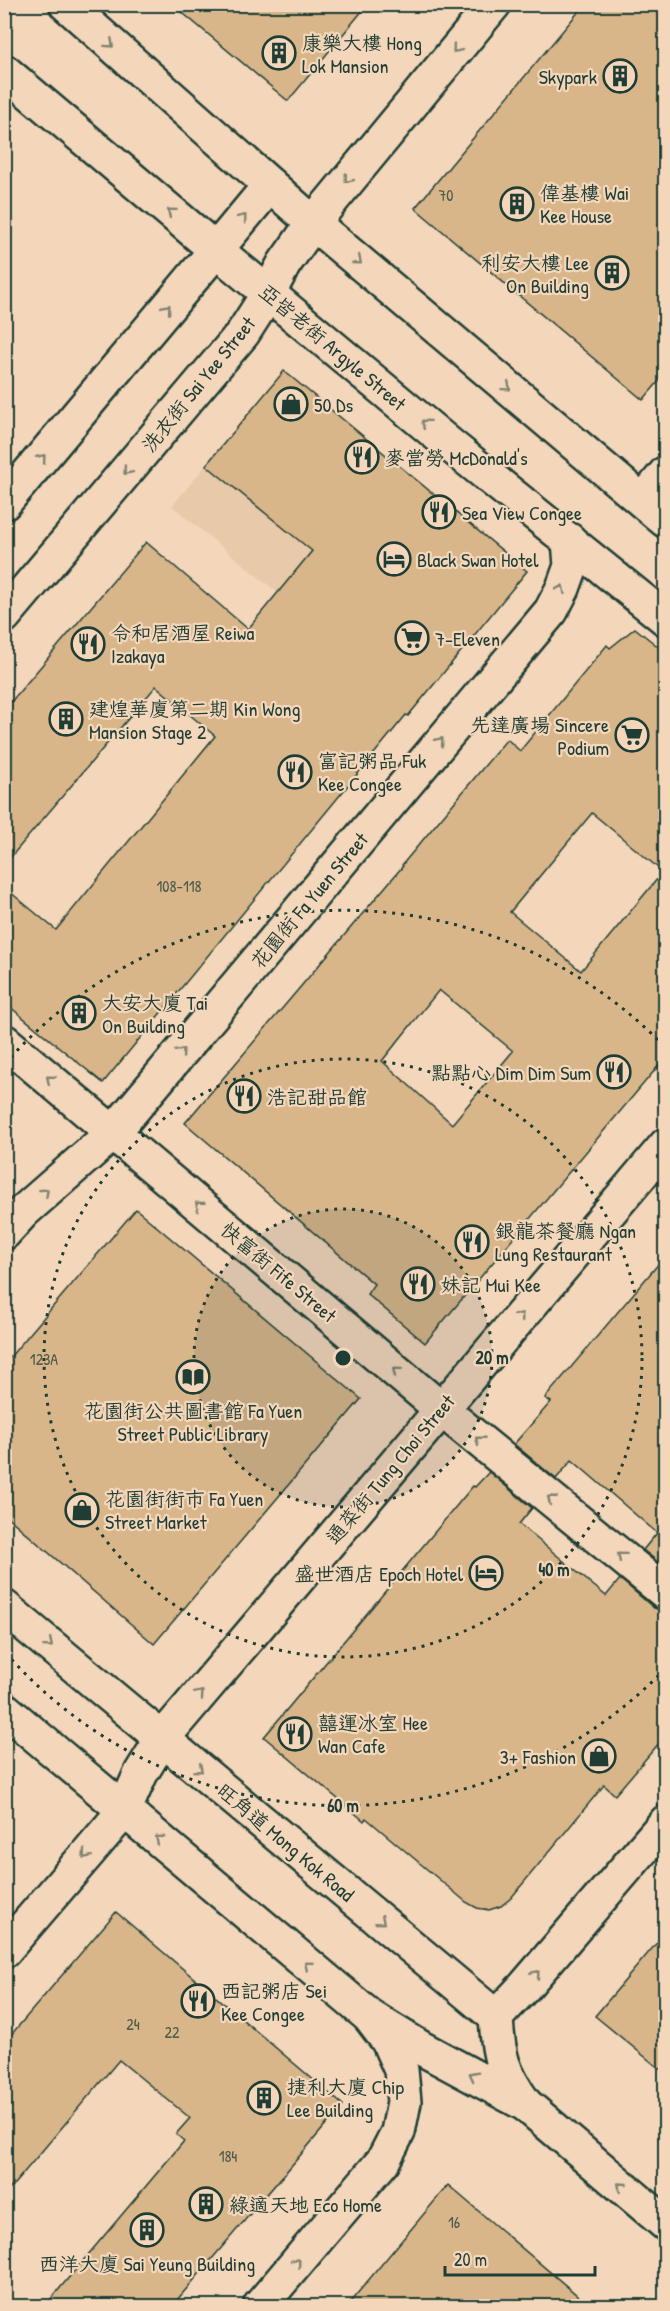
<svg xmlns="http://www.w3.org/2000/svg" width="670" height="2311" viewBox="0 0 670 2311" font-family="'Patrick Hand','LXGW WenKai TC',sans-serif">
<rect width="100%" height="100%" fill="#f4d7bb"/>
<filter id="ink" filterUnits="userSpaceOnUse"><feTurbulence type="fractalNoise" baseFrequency=".0167" numOctaves="2"/><feDisplacementMap in="SourceGraphic" scale="12" xChannelSelector="R" yChannelSelector="G"/><feConvolveMatrix kernelMatrix="1 2 1 2 8 2 1 2 1" color-interpolation-filters="sRGB"/></filter>
<g filter="url(#ink)">
<polygon fill="#e8caaa" points="284,371 389,457 278,593 172,506"/>
<g fill="#d8b68a" stroke="#1f3d34" stroke-width="1.5" fill-rule="evenodd">
<polygon points="172,4 368,4 288,101"/>
<polygon points="585,4 666,4 666,373 643,400 415,208"/>
<polygon points="284,371 527,571 408,716 406,715 103,1083 4,1002 4,887 56,930 215,736 156,686 4,865 4,710 146,542 248,629 312,551 206,465"/>
<path d="M635 628 666 653V1057L425 1343 367 1294 374 1284 185 1123 403 866 402 865 507 739 520 751 607 645 610 648ZM592 813 663 872 581 971 510 912ZM439 990 513 1051 452 1124 382 1061Z"/>
<polygon points="136,1209 361,1399 154,1644 4,1514 4,1364"/>
<polygon points="666,1255 666,1568 643,1550 657,1533 572,1460 556,1479 514,1444 551,1402 545,1398"/>
<polygon points="489,1472 532,1508 519,1524 606,1596 620,1579 654,1608 666,1611 666,1735 615,1795 604,1785 511,1898 501,1906 489,1910 477,1908 466,1902 366,1818 364,1821 264,1737 473,1486 475,1487"/>
<polygon points="116,1912 343,2105 171,2307 44,2307 184,2141 176,2134 190,2118 119,2060 4,2196 4,2043"/>
<polygon points="666,1932 666,2074 595,2016"/>
<polygon points="448,2185 591,2307 346,2307"/>
</g>
<g fill="none" stroke-linecap="round" stroke-linejoin="round">
<g stroke="#1f3d34" stroke-width="38">
<g id="street">
<polyline points="216,250 450,445 666,619"/>
<polyline points="643,501 666,473"/>
<polyline points="4,1041 441,1409 666,1593"/>
<polyline points="4,1233 24,1211 113,1133 551,611 563,588 571,566 569,540"/>
<polyline points="4,1607 496,2017"/>
<polyline points="162,1739 666,1145"/>
<polyline points="4,1951 124,1811"/>
<polyline points="260,2306 383,2161 398,2132 404,2102 401,2070 388,2041 369,2016"/>
</g>
</g>
<g stroke="#1f3d34" stroke-width="38">
<g id="secondary">
<polyline points="216,250 270,185"/>
<polyline points="4,616 243,333 268,294 284,264 313,223 494,4"/>
<path d="M525 2104C502 2072 498 2055 496 2017L525 1986 666 1822"/>
</g>
</g>
<g stroke="#1f3d34" stroke-width="38">
<g id="primary">
<polyline points="66,4 313,223 666,521"/>
<polyline points="4,71 216,250 4,503"/>
<polyline points="4,1709 369,2016 421,2048 525,2104 666,2224"/>
<polyline points="124,1811 141,1773 162,1739"/>
</g>
</g>
<use href="#street" stroke="#f4d7bb" stroke-width="33"/>
<use href="#secondary" stroke="#f4d7bb" stroke-width="33"/>
<use href="#primary" stroke="#f4d7bb" stroke-width="33"/>
</g>
<defs><path id="oneway-chevron" d="M-2-3.5L2.5 0L-2 3.5" fill="none" stroke-width="1.6" stroke-linecap="round" stroke-linejoin="round" transform="scale(1.5)"/></defs>
<g stroke="#7f8271">
<use href="#oneway-chevron" transform="translate(110 44) rotate(42)"/>
<use href="#oneway-chevron" transform="translate(456 49) rotate(130)"/>
<use href="#oneway-chevron" transform="translate(348 179) rotate(129)"/>
<use href="#oneway-chevron" transform="translate(171 212) rotate(-140)"/>
<use href="#oneway-chevron" transform="translate(243 218) rotate(-50)"/>
<use href="#oneway-chevron" transform="translate(358 261) rotate(40)"/>
<use href="#oneway-chevron" transform="translate(167 308) rotate(-50)"/>
<use href="#oneway-chevron" transform="translate(507 387) rotate(40)"/>
<use href="#oneway-chevron" transform="translate(425 423) rotate(-140)"/>
<use href="#oneway-chevron" transform="translate(42 458) rotate(-50)"/>
<use href="#oneway-chevron" transform="translate(127 471) rotate(130)"/>
<use href="#oneway-chevron" transform="translate(561 589) rotate(-65)"/>
<use href="#oneway-chevron" transform="translate(440 741) rotate(-50)"/>
<use href="#oneway-chevron" transform="translate(181 1052) rotate(-50)"/>
<use href="#oneway-chevron" transform="translate(50 1079) rotate(-140)"/>
<use href="#oneway-chevron" transform="translate(45 1192) rotate(-42)"/>
<use href="#oneway-chevron" transform="translate(199 1205) rotate(-140)"/>
<use href="#oneway-chevron" transform="translate(520 1316) rotate(-50)"/>
<use href="#oneway-chevron" transform="translate(396 1371) rotate(-140)"/>
<use href="#oneway-chevron" transform="translate(479 1440) rotate(-141)"/>
<use href="#oneway-chevron" transform="translate(551 1499) rotate(-141)"/>
<use href="#oneway-chevron" transform="translate(621 1556) rotate(-140)"/>
<use href="#oneway-chevron" transform="translate(49 1644) rotate(40)"/>
<use href="#oneway-chevron" transform="translate(200 1694) rotate(-49)"/>
<use href="#oneway-chevron" transform="translate(199 1769) rotate(40)"/>
<use href="#oneway-chevron" transform="translate(159 1839) rotate(-140)"/>
<use href="#oneway-chevron" transform="translate(86 1855) rotate(131)"/>
<use href="#oneway-chevron" transform="translate(381 1921) rotate(40)"/>
<use href="#oneway-chevron" transform="translate(308 1965) rotate(-140)"/>
<use href="#oneway-chevron" transform="translate(536 1974) rotate(-49)"/>
<use href="#oneway-chevron" transform="translate(473 2075) rotate(-152)"/>
<use href="#oneway-chevron" transform="translate(621 2186) rotate(-139)"/>
<use href="#oneway-chevron" transform="translate(297 2262) rotate(-50)"/>
</g>
</g>
<circle cx="343" cy="1358" r="149" fill="#1f3d34" fill-opacity=".12"/>
<g fill="none" stroke="#1f3d34" stroke-width="3" stroke-dasharray="3 6">
<circle cx="343" cy="1358" r="149"/>
<circle cx="343" cy="1358" r="299"/>
<path d="M665 1669A448 448 0 0 1 5 1652M5 1064A448 448 0 0 1 665 1047"/>
</g>
<defs>
<g id="building-ring" transform="scale(1.725)"><circle r="9.5" fill="#f4d7bb" stroke="#1f3d34" stroke-width="1.5"/><path d="M-4-6H4V6H1V3H-1V6H-4ZM-2.5-4.3h1.7v1.8h-1.7ZM.8-4.3h1.7v1.8H.8ZM-2.5-1h1.7V.8h-1.7ZM.8-1h1.7V.8H.8Z" fill="#1f3d34"/></g>
<g id="shop-ring" transform="scale(1.725)"><circle r="9.5" fill="#f4d7bb" stroke="#1f3d34" stroke-width="1.5"/><path d="M-5-2.5h2.3a2.7 3.5 0 0 1 5.4 0H5L5.5 6h-11ZM-1.5-2.5h3a1.5 2.3 0 0 0-3 0Z" fill="#1f3d34"/></g>
<g id="restaurant-ring" transform="scale(1.725)"><circle r="9.5" fill="#f4d7bb" stroke="#1f3d34" stroke-width="1.5"/><path d="M-5-6h1v4h1v-4h1v4h1v-4h1v5L-1.5 .5V6h-2V.5L-5-1ZM5-6V6H3V1.5H1.5Q1.5-4 5-6Z" fill="#1f3d34"/></g>
<g id="hotel-ring" transform="scale(1.725)"><circle r="9.5" fill="#f4d7bb" stroke="#1f3d34" stroke-width="1.5"/><path d="M-6-4.5h1.5V1H6V5H4.5V3h-9V5H-6ZM-4 0a1.8 1.8 0 1 1 3.6 0ZM.5 0V-2.5h3Q6-2.5 6 0Z" fill="#1f3d34"/></g>
<g id="supermarket-ring" transform="scale(1.725)"><circle r="9.5" fill="#f4d7bb" stroke="#1f3d34" stroke-width="1.5"/><path d="M-6-5.5h2.5l.6 2H6L4.5 2H-2.5L-4.4-4H-6ZM-1.5 3.2a1.3 1.3 0 1 0 .1 0ZM3 3.2a1.3 1.3 0 1 0 .1 0Z" fill="#1f3d34"/></g>
<g id="library-ring" transform="scale(1.725)"><circle r="9.5" fill="#f4d7bb" stroke="#1f3d34" stroke-width="1.5"/><path d="M-6-4Q-3-5.5-.7-3.5V5Q-3 3-6 4ZM6-4Q3-5.5 .7-3.5V5Q3 3 6 4Z" fill="#1f3d34"/></g>
</defs>
<g fill-rule="evenodd">
<use href="#building-ring" x="279" y="53"/>
<use href="#building-ring" x="620" y="76"/>
<use href="#building-ring" x="517" y="204"/>
<use href="#building-ring" x="612" y="273"/>
<use href="#shop-ring" x="291" y="404"/>
<use href="#restaurant-ring" x="362" y="457"/>
<use href="#restaurant-ring" x="439" y="512"/>
<use href="#hotel-ring" x="394" y="559"/>
<use href="#supermarket-ring" x="412" y="638"/>
<use href="#restaurant-ring" x="88" y="644"/>
<use href="#building-ring" x="66" y="719"/>
<use href="#supermarket-ring" x="632" y="735"/>
<use href="#restaurant-ring" x="295" y="772"/>
<use href="#building-ring" x="79" y="1013"/>
<use href="#restaurant-ring" x="614" y="1072"/>
<use href="#restaurant-ring" x="244" y="1096"/>
<use href="#restaurant-ring" x="472" y="1242"/>
<use href="#restaurant-ring" x="418" y="1284"/>
<use href="#library-ring" x="193" y="1377"/>
<use href="#shop-ring" x="82" y="1510"/>
<use href="#hotel-ring" x="486" y="1573"/>
<use href="#restaurant-ring" x="295" y="1734"/>
<use href="#shop-ring" x="599" y="1756"/>
<use href="#restaurant-ring" x="198" y="2001"/>
<use href="#building-ring" x="264" y="2098"/>
<use href="#building-ring" x="206" y="2204"/>
<use href="#building-ring" x="147" y="2230"/>
</g>
<g text-anchor="middle" dominant-baseline="central" stroke-width="4.5" stroke-linejoin="round" paint-order="stroke">
<g font-size="16" fill="#4d5b4a">
<text x="446" y="195">70</text>
<text x="179" y="886">108-118</text>
<text x="44" y="1359">123A</text>
<text x="133" y="2024">24</text>
<text x="172" y="2032">22</text>
<text x="228" y="2156">184</text>
<text x="454" y="2222">16</text>
</g>
<g font-size="20" fill="#1f3d34" stroke="#f4d7bb" text-anchor="start">
<text x="302" y="42">康樂大樓 Hong<tspan x="302" dy="23">Lok Mansion</tspan></text>
<text x="597" y="76" text-anchor="end">Skypark</text>
<text x="540" y="192">偉基樓 Wai<tspan x="540" dy="23">Kee House</tspan></text>
<text x="589" y="262" text-anchor="end">利安大樓 Lee<tspan x="589" dy="23">On Building</tspan></text>
<text x="314" y="404">50 Ds</text>
<text x="385" y="457">麥當勞 McDonald's</text>
<text x="462" y="512">Sea View Congee</text>
<text x="417" y="559">Black Swan Hotel</text>
<text x="111" y="632">令和居酒屋 Reiwa<tspan x="111" dy="23">Izakaya</tspan></text>
<text x="435" y="638">7-Eleven</text>
<text x="89" y="708">建煌華廈第二期 Kin Wong<tspan x="89" dy="23">Mansion Stage 2</tspan></text>
<text x="609" y="724" text-anchor="end">先達廣場 Sincere<tspan x="609" dy="23">Podium</tspan></text>
<text x="318" y="760">富記粥品 Fuk<tspan x="318" dy="23">Kee Congee</tspan></text>
<text x="102" y="1002">大安大廈 Tai<tspan x="102" dy="23">On Building</tspan></text>
<text x="591" y="1072" text-anchor="end">點點心 Dim Dim Sum</text>
<text x="267" y="1096">浩記甜品館</text>
<text x="495" y="1230">銀龍茶餐廳 Ngan<tspan x="495" dy="23">Lung Restaurant</tspan></text>
<text x="441" y="1284">妹記 Mui Kee</text>
<text x="193" y="1410" text-anchor="middle">花園街公共圖書館 Fa Yuen<tspan x="193" dy="23">Street Public Library</tspan></text>
<text x="105" y="1498">花園街街市 Fa Yuen<tspan x="105" dy="23">Street Market</tspan></text>
<text x="463" y="1573" text-anchor="end">盛世酒店 Epoch Hotel</text>
<text x="318" y="1722">囍運冰室 Hee<tspan x="318" dy="23">Wan Cafe</tspan></text>
<text x="576" y="1756" text-anchor="end">3+ Fashion</text>
<text x="221" y="1990">西記粥店 Sei<tspan x="221" dy="23">Kee Congee</tspan></text>
<text x="287" y="2086">捷利大廈 Chip<tspan x="287" dy="23">Lee Building</tspan></text>
<text x="229" y="2204">綠適天地 Eco Home</text>
<text x="147" y="2263" text-anchor="middle">西洋大廈 Sai Yeung Building</text>
</g>
<g font-size="20" fill="#1f3d34" stroke="#f4d7bb">
<text transform="translate(333 347) rotate(40)">亞皆老街 Argyle Street</text>
<text transform="translate(198 384) rotate(-51)">洗衣街 Sai Yee Street</text>
<text transform="translate(309 900) rotate(-50)">花園街 Fa Yuen Street</text>
<text transform="translate(279 1272) rotate(40)">快富街 Fife Street</text>
<text transform="translate(390 1469) rotate(-50)">通菜街 Tung Choi Street</text>
<text transform="translate(286 1842) rotate(40)">旺角道 Mong Kok Road</text>
</g>
</g>
<circle cx="343" cy="1358" r="9" fill="#1f3d34" stroke="#f4d7bb" stroke-width="3"/>
<g font-size="18" text-anchor="middle" font-weight="bold" fill="#1f3d34" stroke="#f4d7bb" stroke-width="4.5" stroke-linejoin="round" paint-order="stroke">
<text x="492" y="1364">20 m</text>
<text x="554" y="1576">40 m</text>
<text x="343" y="1812">60 m</text>
</g>
<rect width="670" height="2311" fill="none" stroke="#f4d7bb" stroke-width="24"/>
<rect x="12" y="12" width="646" height="2287" fill="none" stroke="#1f3d34" stroke-width="2" filter="url(#ink)"/>
<path d="M445 2266v9h150v-9" fill="none" stroke="#1f3d34" stroke-width="3"/>
<text x="454" y="2266" font-size="18" fill="#1f3d34" stroke="#f4d7bb" stroke-width="4.5" paint-order="stroke">20 m</text>
</svg>
